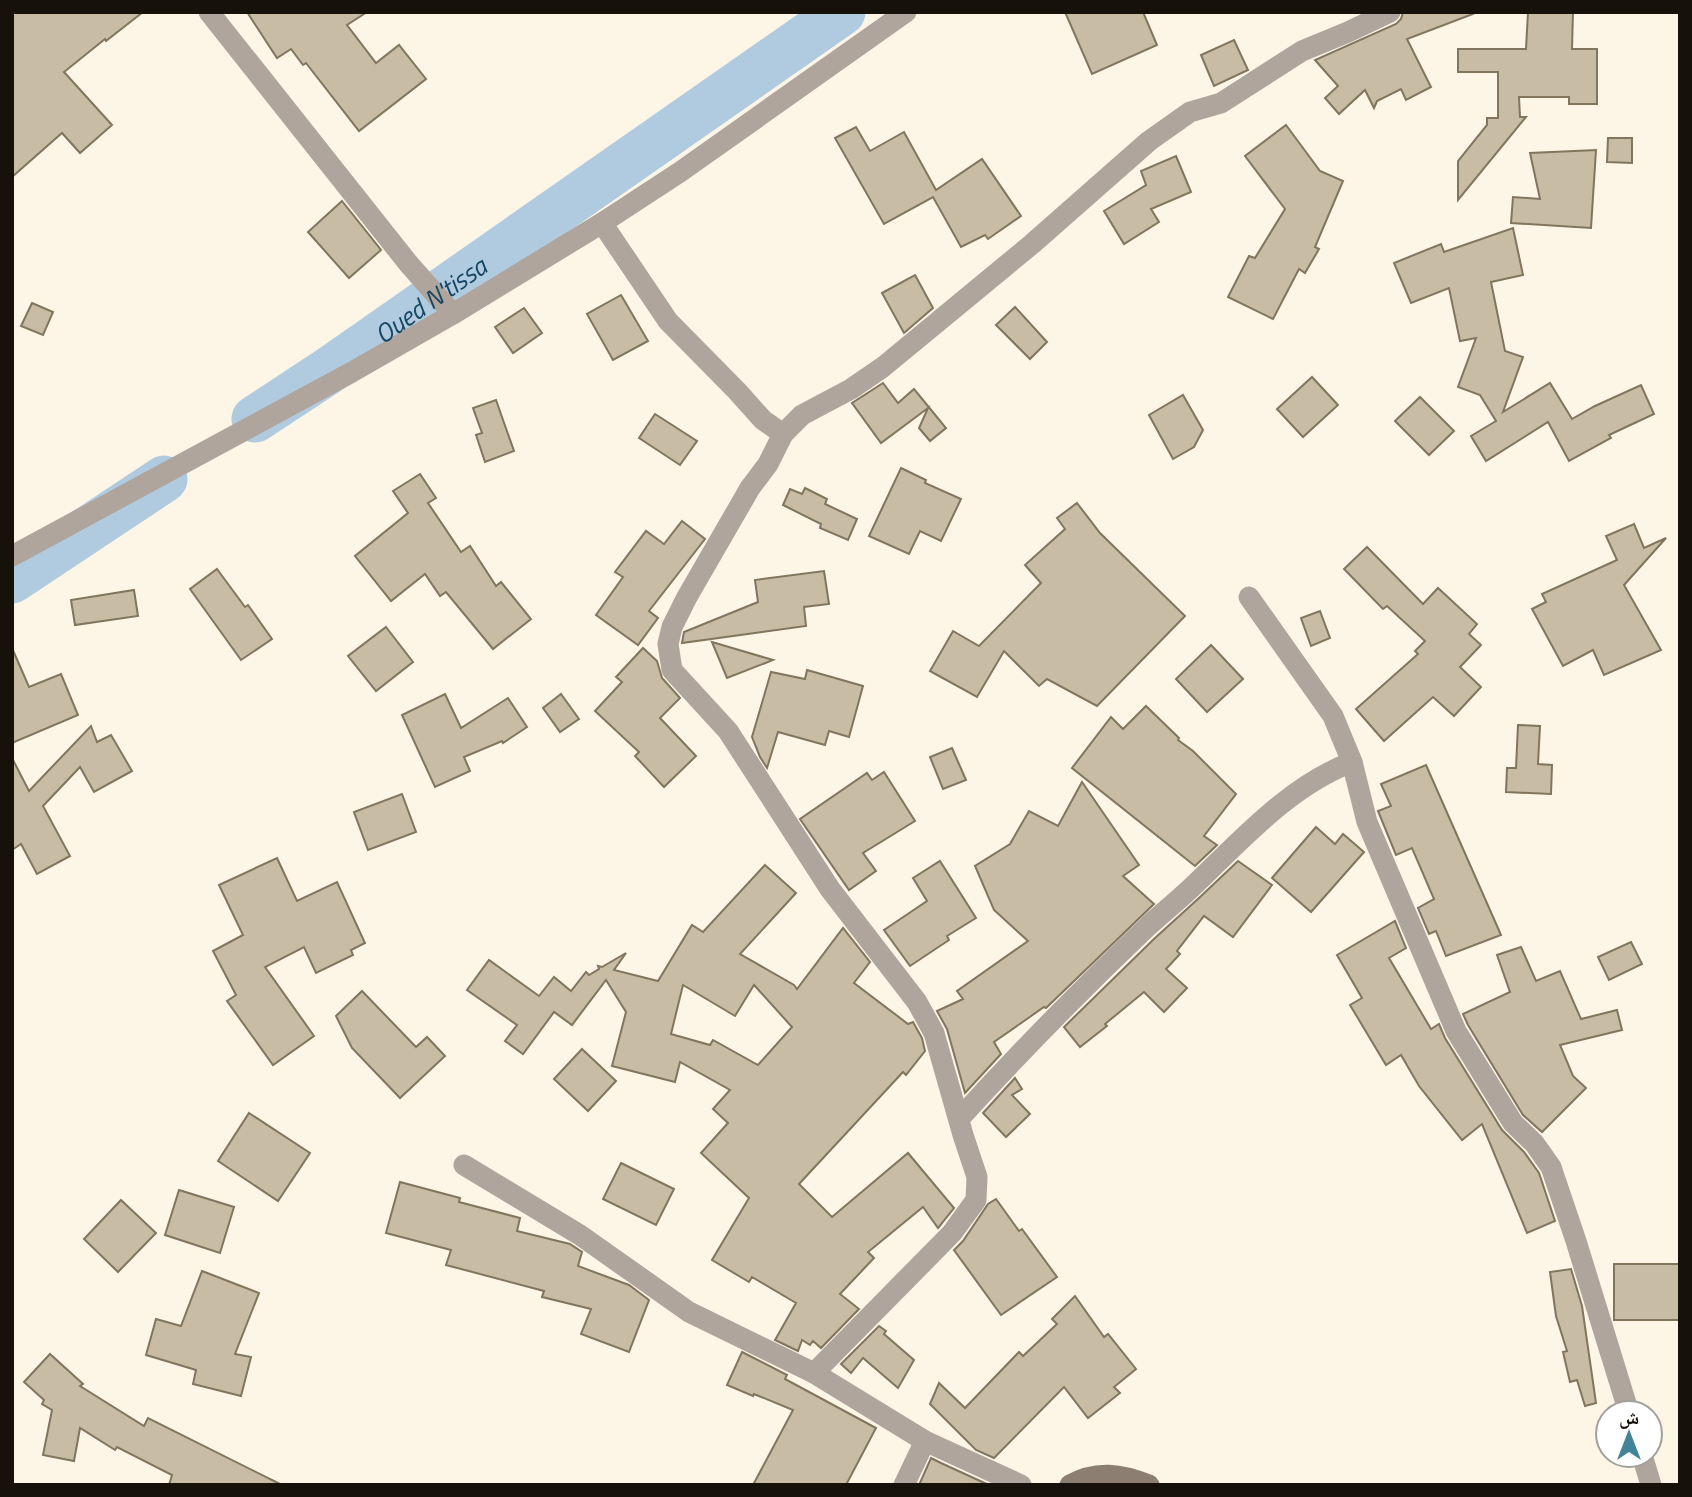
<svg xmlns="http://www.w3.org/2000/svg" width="1692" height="1497" viewBox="0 0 1692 1497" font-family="'Titillium Web','Noto Naskh Arabic',sans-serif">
<rect width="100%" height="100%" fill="#fdf5e6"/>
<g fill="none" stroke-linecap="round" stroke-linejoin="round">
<g stroke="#b0cbdf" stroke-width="47">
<path id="s1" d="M255 419 328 371 842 12"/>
<polyline points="12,580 164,479"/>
</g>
</g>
<g fill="#c9bca4" stroke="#81755e" stroke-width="2" fill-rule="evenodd">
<polygon points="12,12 143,12 106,41 105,39 64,72 112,125 80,153 62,133 12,177"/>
<polygon points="247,12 367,12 347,25 376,63 399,45 426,79 359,131 306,63 303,65 291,49 277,58"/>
<polygon points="1065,12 1143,12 1157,45 1092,74"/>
<polygon points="1403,12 1472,12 1473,14 1407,39 1431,87 1406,100 1401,89 1377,101 1374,108 1365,90 1339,114 1325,98 1338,86 1315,60 1396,24 1401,19"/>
<polygon points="1528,12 1573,12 1572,49 1597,49 1597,104 1569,104 1569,97 1519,97 1520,117 1526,117 1458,200 1458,161 1487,125 1487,118 1498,118 1498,72 1458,72 1458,49 1526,49"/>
<polygon points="1234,40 1248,70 1214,86 1201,55"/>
<polygon points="1286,125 1320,171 1343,181 1315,247 1319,249 1305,273 1299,269 1273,319 1228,297 1249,256 1255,258 1285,209 1245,156"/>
<polygon points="856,127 870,151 904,132 936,190 982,159 1021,216 988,239 985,235 961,247 933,197 884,224 835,138"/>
<polygon points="1608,138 1632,138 1632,163 1607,162"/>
<polygon points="1596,150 1591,228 1511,223 1513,197 1540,199 1530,153"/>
<polygon points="1176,156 1191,192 1151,209 1159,222 1124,244 1104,211 1146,185 1141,171"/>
<polygon points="342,201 381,250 349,278 308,232"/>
<polygon points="1513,228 1523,275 1491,282 1505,351 1523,357 1503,412 1550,383 1572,419 1595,406 1641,385 1654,414 1609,435 1611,438 1569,461 1548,422 1486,461 1471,436 1496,421 1480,395 1458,387 1476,338 1460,341 1449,288 1411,303 1394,263 1441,244 1444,252"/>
<polygon points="915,275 933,308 904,333 882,293"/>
<polygon points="621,295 648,341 613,360 587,314"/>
<polygon points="32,303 53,312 43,335 21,326"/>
<polygon points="1015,307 1047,342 1030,359 996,325"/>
<polygon points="524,308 542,333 513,353 495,327"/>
<polygon points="1312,377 1338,405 1303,437 1277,409"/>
<polygon points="883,383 898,403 914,389 946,428 930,441 919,428 928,408 881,443 852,403"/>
<polygon points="1183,395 1203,430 1194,447 1173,459 1149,415"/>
<polygon points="1420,397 1454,431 1429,455 1395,421"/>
<polygon points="496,400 514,451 485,462 476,435 482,433 473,408"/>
<polygon points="655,414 697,441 680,465 639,438"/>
<polygon points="901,468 926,480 925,483 961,499 941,541 920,531 909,554 869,536"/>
<polygon points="420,474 436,498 428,503 461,552 470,546 496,586 501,582 531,619 493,649 446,592 440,596 425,574 391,601 355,556 408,513 393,491"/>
<polygon points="805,488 827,499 825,504 857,519 848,540 820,528 821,524 783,505 790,489 802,494"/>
<polygon points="1077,503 1100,533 1185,616 1097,706 1047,679 1039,686 1004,651 977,697 930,671 953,631 979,646 1041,583 1025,565 1065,529 1057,518"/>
<polygon points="682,521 705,539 649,611 658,618 638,645 596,615 623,577 615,572 646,531 664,544"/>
<polygon points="1634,524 1644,548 1666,538 1624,585 1661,650 1604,675 1593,650 1563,666 1532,609 1546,602 1542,594 1617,560 1606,536"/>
<polygon points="1367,547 1423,604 1438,588 1477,624 1469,634 1481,645 1460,667 1481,687 1454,716 1433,697 1384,741 1356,709 1418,654 1415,651 1425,641 1387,606 1383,609 1344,569"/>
<polygon points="217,569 245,607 248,605 272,639 241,660 190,589"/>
<polygon points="824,571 829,604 804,607 806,626 682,643 684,632 758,602 755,580"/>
<polygon points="134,590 138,616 75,625 71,600"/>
<polygon points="1320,611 1330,638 1311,646 1301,618"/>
<polygon points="386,627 413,662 376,691 348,656"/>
<polygon points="712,642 773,660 727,678"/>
<polygon points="1211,645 1243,679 1207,712 1176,679"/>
<polygon points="12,648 29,687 61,674 78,715 12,743"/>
<polygon points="643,648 657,661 662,678 680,698 660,718 696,756 664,787 635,756 639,752 595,711 622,682 616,677"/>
<polygon points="807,670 863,686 849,737 829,731 825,745 778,732 767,768 760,757 752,737 771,672 805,679"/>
<polygon points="445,694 461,728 508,698 527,727 503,743 502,741 464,757 470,771 435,787 402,715"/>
<polygon points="561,694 579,719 560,732 543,708"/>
<polygon points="1146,706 1179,738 1178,740 1193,751 1236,794 1204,836 1217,845 1195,866 1072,768 1111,717 1123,729"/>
<polygon points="1518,725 1540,726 1538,764 1552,765 1551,794 1506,792 1507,768 1516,768"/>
<polygon points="91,726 97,742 111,735 132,771 94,792 80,767 43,806 70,856 37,874 21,844 12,850 12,758 29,791"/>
<polygon points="952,748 966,780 943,789 930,757"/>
<polygon points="1426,765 1501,935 1446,956 1436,931 1429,934 1418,908 1434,899 1412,848 1396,855 1378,811 1391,806 1381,784"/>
<polygon points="884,772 915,821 863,853 876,871 849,890 800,819 867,773 872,780"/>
<polygon points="1082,782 1139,865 1123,876 1154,904 1046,1008 1044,1007 994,1042 1001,1054 965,1093 947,1029 937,1011 963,999 957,991 1028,941 994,910 975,866 1010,844 1029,811 1058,826"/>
<polygon points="402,794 416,832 368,850 354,812"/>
<polygon points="1316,827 1335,844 1343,834 1364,852 1311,912 1272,878"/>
<polygon points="277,858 297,901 337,882 365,943 351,950 353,955 316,973 304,947 265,967 314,1036 273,1065 227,1001 236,995 213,951 243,935 219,885"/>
<polygon points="940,861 976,918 947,936 949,940 910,966 884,930 927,901 913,878"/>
<polygon points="1238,861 1272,885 1233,937 1204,916 1177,951 1180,954 1166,969 1187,988 1164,1012 1144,992 1105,1024 1107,1026 1080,1047 1064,1027 1155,938 1199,898"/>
<path d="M765 865 796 893 740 954 794 985 797 989 843 928 870 962 854 983 908 1024 913 1022 922 1038 925 1051 906 1075 903 1072 799 1184 832 1217 908 1153 954 1208 938 1228 923 1207 868 1252 874 1258 840 1294 859 1309 821 1348 813 1341 810 1345 802 1340 798 1351 775 1340 796 1303 752 1277 749 1282 712 1260 749 1198 701 1153 728 1123 713 1109 730 1090 680 1062 675 1082 612 1066 626 1012 606 980 572 1025 554 1012 523 1054 505 1041 517 1025 467 990 489 960 539 996 554 977 571 991 586 972 589 975 599 969 598 966 602 967 626 953 614 970 658 981 692 925 703 932ZM683 985 735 1016 754 985 792 1027 758 1065 713 1040 710 1045 671 1034Z"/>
<polygon points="1395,921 1406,948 1389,958 1431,1029 1439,1024 1445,1038 1502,1130 1524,1152 1539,1173 1555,1221 1527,1233 1482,1124 1462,1140 1419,1086 1401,1055 1386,1065 1350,1005 1362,998 1337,955"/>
<polygon points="1631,942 1642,964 1609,980 1598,957"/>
<polygon points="1521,947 1536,981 1560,971 1581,1019 1617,1010 1622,1030 1560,1045 1573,1076 1586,1088 1542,1132 1523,1115 1468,1025 1463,1014 1510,992 1497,955"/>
<polygon points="362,991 416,1047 427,1037 445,1056 400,1098 352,1048 336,1016"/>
<polygon points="582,1049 616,1081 588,1111 554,1079"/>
<polygon points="1015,1078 1022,1089 1012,1095 1030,1114 1006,1137 983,1113"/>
<polygon points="249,1113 310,1153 278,1201 218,1161"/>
<polygon points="621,1163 674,1189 656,1225 603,1199"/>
<polygon points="400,1182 460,1198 459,1202 520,1218 517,1231 570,1244 582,1252 578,1266 629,1285 649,1300 629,1352 581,1334 591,1309 542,1297 544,1291 446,1265 451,1250 386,1233"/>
<polygon points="179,1190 234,1207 220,1253 165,1235"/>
<polygon points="996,1199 1019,1231 1022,1229 1057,1277 1001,1315 954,1250 963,1241 988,1204"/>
<polygon points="121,1200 156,1233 118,1272 84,1239"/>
<rect x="1614" y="1264" width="66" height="56"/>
<polygon points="1571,1269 1582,1306 1596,1403 1585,1406 1577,1380 1570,1382 1563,1352 1567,1351 1556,1316 1550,1272"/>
<polygon points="202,1271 259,1293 235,1354 251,1357 241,1396 193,1384 196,1370 146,1355 156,1319 181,1326"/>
<polygon points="1075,1296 1104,1337 1108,1334 1136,1369 1114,1387 1120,1393 1088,1418 1064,1387 994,1458 976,1450 930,1404 939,1383 965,1408 1019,1352 1023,1356 1057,1324 1052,1319"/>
<polygon points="879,1326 886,1331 884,1334 914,1360 898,1388 863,1358 851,1373 841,1364"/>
<polygon points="742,1352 787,1375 785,1379 876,1428 846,1485 753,1485 793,1410 754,1394 753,1396 727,1385"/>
<polygon points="50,1354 83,1384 80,1386 144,1426 148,1418 282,1485 169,1485 172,1475 117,1447 115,1450 80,1428 74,1461 43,1455 52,1410 42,1404 44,1400 24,1382"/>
<polygon points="931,1458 941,1463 989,1485 919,1485"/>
</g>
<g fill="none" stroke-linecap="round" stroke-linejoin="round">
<g stroke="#afa59d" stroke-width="21">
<polyline points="209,12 408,263 453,314"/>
<polyline points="602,223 668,321 737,391 763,420 783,434 768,464 750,488 687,597 672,627 668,644 672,670 728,731 830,889 917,1002 934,1033 963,1135 977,1177 976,1200 952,1233 814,1373"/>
<polyline points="783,434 802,415 851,389 883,367 1032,244 1149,141 1190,112 1221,103 1302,51 1348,32 1390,12"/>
<polyline points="12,556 352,372 453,314 602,223 680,172 906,12"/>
<polyline points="1249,597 1333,716 1352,762 1367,822 1456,1031 1513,1123 1534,1143 1551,1167 1576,1241 1629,1413"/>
<path d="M959 1119C1019 1053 1081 990 1146 928 1160 915 1175 903 1190 889 1240 842 1287 787 1352 762"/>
<polyline points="464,1165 580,1235 689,1312 814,1373 925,1441 1021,1485"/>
<polyline points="1642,1455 1651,1485"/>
<polyline points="904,1485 925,1441"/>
</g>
<path stroke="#8c7f72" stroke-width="21" d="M1070 1485C1097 1470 1121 1474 1149 1485"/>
</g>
<g text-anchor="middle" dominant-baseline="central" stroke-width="7" stroke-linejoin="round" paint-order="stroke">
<g font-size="26" font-style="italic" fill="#164662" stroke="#fff">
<text stroke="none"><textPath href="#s1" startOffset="212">Oued N'tissa</textPath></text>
</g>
</g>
<rect width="1692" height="1497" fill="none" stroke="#161109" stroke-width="28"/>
<g transform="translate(1629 1434)"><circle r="33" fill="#ffffff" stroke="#a2a09d" stroke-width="2"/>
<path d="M0-5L12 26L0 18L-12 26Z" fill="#428395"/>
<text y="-10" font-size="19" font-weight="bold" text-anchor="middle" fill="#161109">ش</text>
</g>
</svg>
